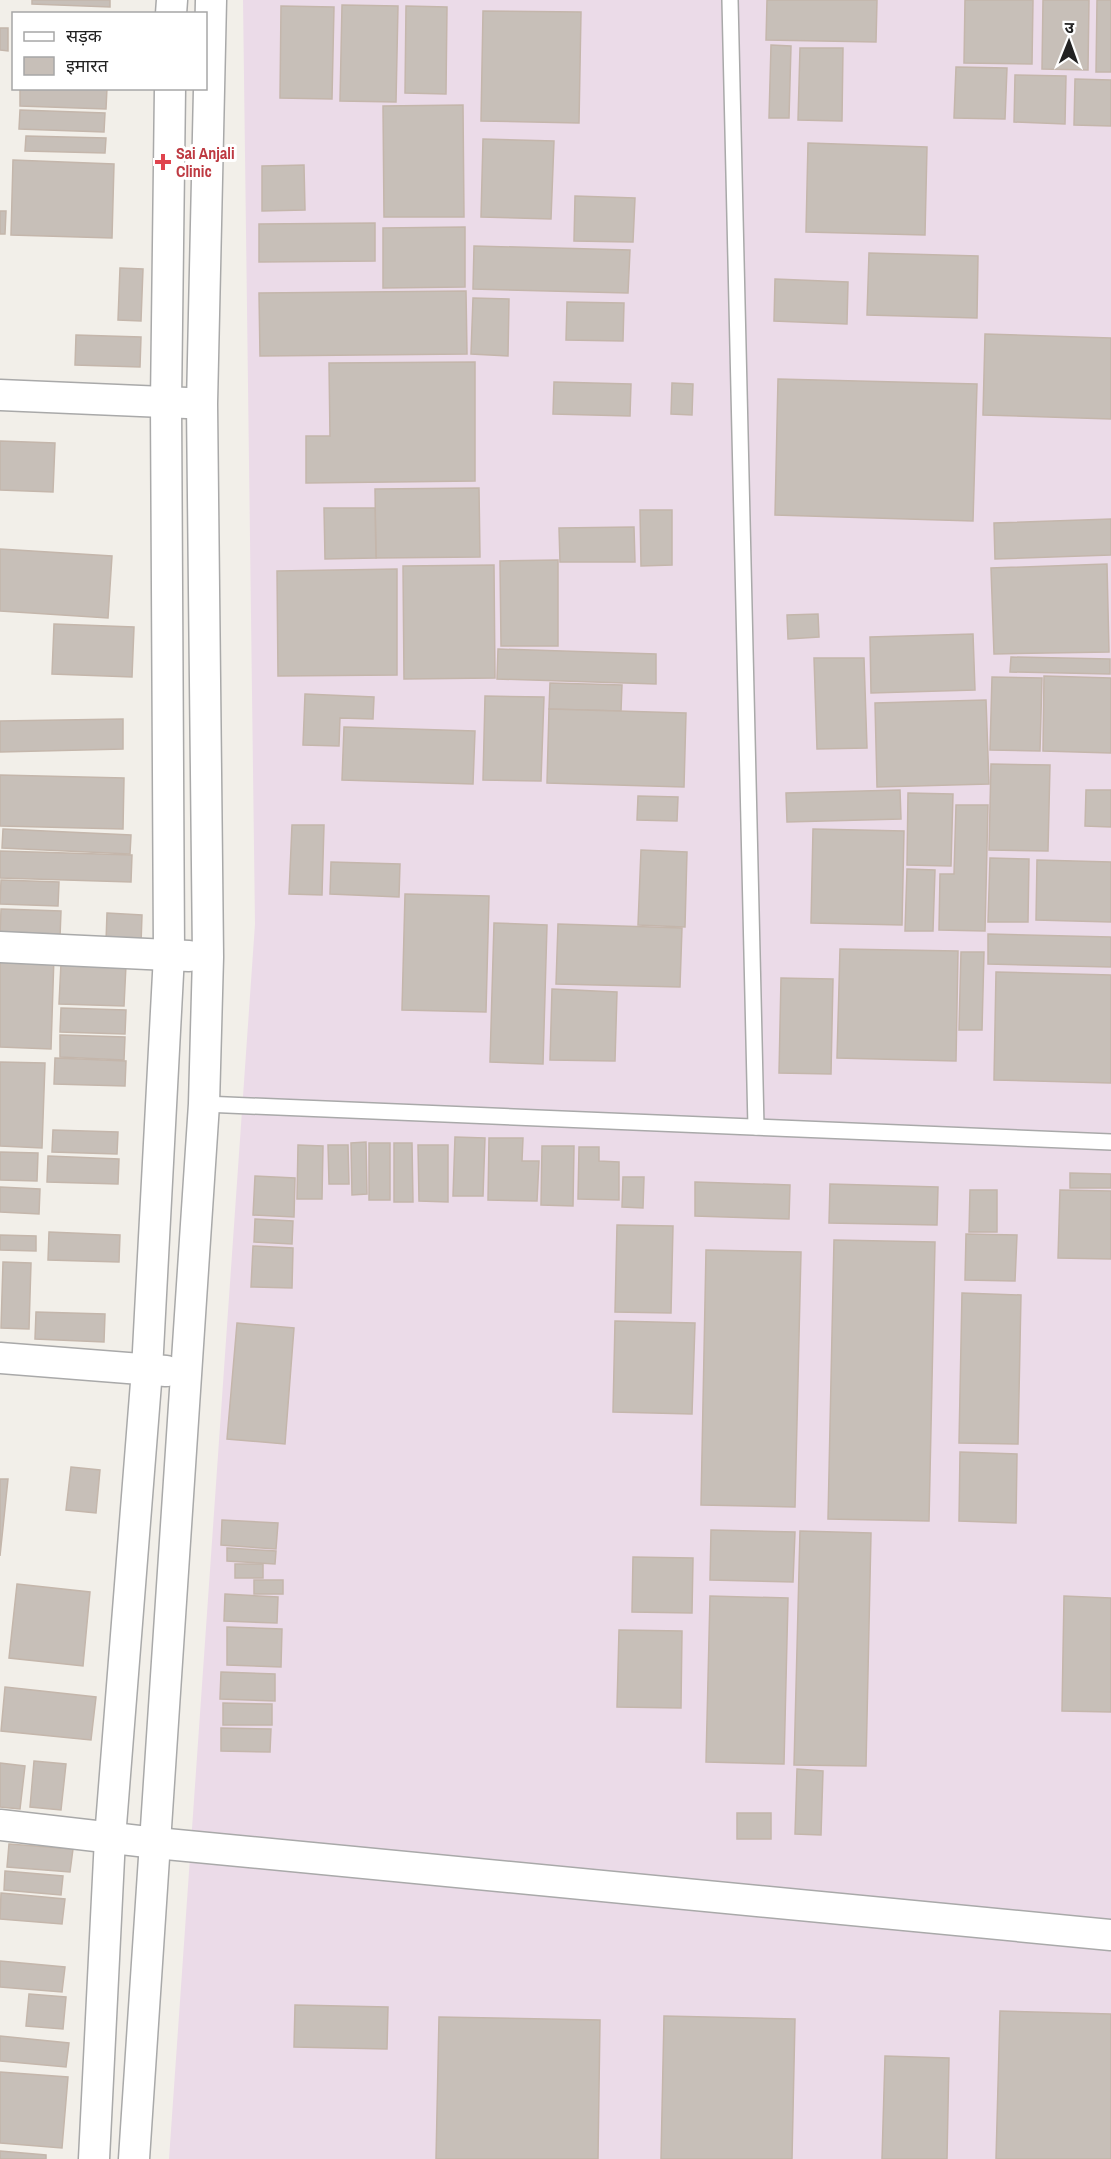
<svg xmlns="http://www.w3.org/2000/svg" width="1111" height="2159" viewBox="0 0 1111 2159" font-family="'Archivo Narrow','Noto Sans Devanagari',sans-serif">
<rect width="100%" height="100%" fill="#f2efe9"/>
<polygon fill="#ebdbe8" points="243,0 1111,0 1111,2159 169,2159 255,924"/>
<g fill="#c7bfb8" stroke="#c4b6ab" stroke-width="1.5">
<polygon points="32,0 110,0 110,7 32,4"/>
<polygon points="767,0 877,0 876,42 766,40"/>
<polygon points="965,0 1033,0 1032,64 964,63"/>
<polygon points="1043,0 1089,0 1088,70 1042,69"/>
<polygon points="1097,0 1111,0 1111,72 1096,72"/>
<polygon points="342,5 398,6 396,102 340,101"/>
<polygon points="281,6 334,7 332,99 280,98"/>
<polygon points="406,6 447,7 446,94 405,93"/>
<polygon points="483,11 581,12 579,123 481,121"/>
<polygon points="0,28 8,28 8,51 0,50"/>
<polygon points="771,45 791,46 789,118 769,118"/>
<polygon points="800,48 843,48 842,121 798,120"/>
<polygon points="956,67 1007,68 1005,119 954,118"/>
<polygon points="1015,75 1066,76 1065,124 1014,122"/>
<polygon points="1075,79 1111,80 1111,126 1074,125"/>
<polygon points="20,88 107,88 106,109 20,106"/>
<polygon points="463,105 464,217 384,217 383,106"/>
<polygon points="20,110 105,113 104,132 19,129"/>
<polygon points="26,136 106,138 105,153 25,151"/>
<polygon points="483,139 554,141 551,219 481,217"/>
<polygon points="808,143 927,147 925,235 806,232"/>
<polygon points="13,160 114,164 112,238 11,235"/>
<polygon points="304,165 305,210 262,211 262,166"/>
<polygon points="575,196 635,198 633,242 574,241"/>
<polygon points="0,211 6,211 5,234 0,234"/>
<polygon points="375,223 375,261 259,262 259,224"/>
<polygon points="465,227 465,287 383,288 383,228"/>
<polygon points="474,246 630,250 628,293 473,289"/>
<polygon points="869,253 978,256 977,318 867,315"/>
<polygon points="120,268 143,269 141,321 118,320"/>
<polygon points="775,279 848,282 847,324 774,321"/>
<polygon points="466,291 467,354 260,356 259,293"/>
<polygon points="473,298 509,299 508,356 471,354"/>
<polygon points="567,302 624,303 623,341 566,340"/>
<polygon points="985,334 1111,338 1111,419 983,415"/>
<polygon points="76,335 141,337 140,367 75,365"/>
<polygon points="475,362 475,481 306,483 306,436 330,436 329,363"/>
<polygon points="778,379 977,384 973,521 775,515"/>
<polygon points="554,382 631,384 630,416 553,414"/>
<polygon points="672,383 693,384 692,415 671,414"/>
<polygon points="0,441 55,443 53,492 0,490"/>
<polygon points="479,488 480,557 376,558 375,489"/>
<polygon points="324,508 375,508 376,558 325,559"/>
<polygon points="640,510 672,510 672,565 641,566"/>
<polygon points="1111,519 1111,555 995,559 994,523"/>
<polygon points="634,527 635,562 560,562 559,528"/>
<polygon points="0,549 112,556 108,618 0,611"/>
<polygon points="558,560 558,646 501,646 500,561"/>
<polygon points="1107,564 1109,652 994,654 991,568"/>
<polygon points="494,565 495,678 404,679 403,566"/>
<polygon points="397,569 397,675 278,676 277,571"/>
<polygon points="818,614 819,637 788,639 787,615"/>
<polygon points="54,624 134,627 132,677 52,674"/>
<polygon points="973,634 975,690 871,693 870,637"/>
<polygon points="498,649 656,654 656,684 497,679"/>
<polygon points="1011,657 1110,659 1110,674 1010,672"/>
<polygon points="814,658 864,658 867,748 817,749"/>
<polygon points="1044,676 1111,678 1111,753 1043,751"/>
<polygon points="992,677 1042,678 1040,751 990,750"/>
<polygon points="550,683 622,685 621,711 549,709"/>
<polygon points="305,694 374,697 373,719 340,718 339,746 303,745"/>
<polygon points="485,696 544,697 541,781 483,780"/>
<polygon points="986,700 989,784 877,787 875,703"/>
<polygon points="549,709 686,713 684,787 547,783"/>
<polygon points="123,719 123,749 0,752 0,721"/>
<polygon points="344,727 475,731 473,784 342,780"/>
<polygon points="991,764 1050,765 1048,851 989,850"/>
<polygon points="0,775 124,778 123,829 0,826"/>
<polygon points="900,790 901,819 787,822 786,793"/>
<polygon points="1086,790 1111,790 1111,827 1085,826"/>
<polygon points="908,793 953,794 951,866 907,865"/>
<polygon points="638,796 678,797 677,821 637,820"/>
<polygon points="956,805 988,805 985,931 939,930 940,874 954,874"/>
<polygon points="292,825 324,825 322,895 289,894"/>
<polygon points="3,829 131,835 130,854 2,848"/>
<polygon points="813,829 904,831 902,925 811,923"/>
<polygon points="641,850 687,852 685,927 638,925"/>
<polygon points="0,851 132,855 131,882 0,878"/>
<polygon points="990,858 1029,859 1028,922 988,922"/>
<polygon points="1037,860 1111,862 1111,922 1036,920"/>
<polygon points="331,862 400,864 399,897 330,894"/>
<polygon points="907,869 935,870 933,931 905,931"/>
<polygon points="1,880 59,882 58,906 0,904"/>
<polygon points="405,894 489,896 486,1012 402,1010"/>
<polygon points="1,909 61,911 60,937 0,935"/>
<polygon points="107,913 142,915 141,944 106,942"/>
<polygon points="494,923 547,925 543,1064 490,1062"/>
<polygon points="558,924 682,928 680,987 556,984"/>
<polygon points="988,934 1111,937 1111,967 988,964"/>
<polygon points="840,949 958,951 956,1061 837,1058"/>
<polygon points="961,952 984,952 982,1030 959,1030"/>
<polygon points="0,954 54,956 51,1049 0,1047"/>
<polygon points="61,963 126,965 124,1006 59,1004"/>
<polygon points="996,972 1111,975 1111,1083 994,1080"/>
<polygon points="781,978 833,979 831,1074 779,1073"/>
<polygon points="552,989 617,992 615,1061 550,1060"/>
<polygon points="61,1008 126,1010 125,1034 60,1032"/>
<polygon points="60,1035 125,1037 124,1060 60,1057"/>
<polygon points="55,1058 126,1061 125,1086 54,1084"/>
<polygon points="0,1062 45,1063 42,1148 0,1146"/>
<polygon points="53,1130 118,1132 117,1154 52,1152"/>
<polygon points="455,1137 485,1138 483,1196 453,1196"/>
<polygon points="489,1138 523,1138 522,1161 539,1161 537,1201 488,1200"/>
<polygon points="366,1142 367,1194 352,1195 351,1143"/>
<rect x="369" y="1143" width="21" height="57"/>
<polygon points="394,1143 412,1143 413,1202 394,1202"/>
<polygon points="298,1145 323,1146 322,1199 297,1199"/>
<polygon points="328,1145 348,1145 349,1184 329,1184"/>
<polygon points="418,1145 448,1145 448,1202 419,1201"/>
<polygon points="542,1146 574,1146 573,1206 541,1205"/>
<polygon points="579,1147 599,1147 599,1161 619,1162 619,1200 578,1199"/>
<polygon points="0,1152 38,1153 37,1181 0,1180"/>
<polygon points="48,1156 119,1159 118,1184 47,1182"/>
<polygon points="1070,1173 1111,1174 1111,1188 1070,1188"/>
<polygon points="255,1176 295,1178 294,1217 253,1215"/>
<polygon points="623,1177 644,1177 643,1208 622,1207"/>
<polygon points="695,1182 790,1185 789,1219 695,1216"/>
<polygon points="830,1184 938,1187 937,1225 829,1223"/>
<polygon points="0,1187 40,1189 39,1214 0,1212"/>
<polygon points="970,1190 997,1190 997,1232 969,1232"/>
<polygon points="1060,1190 1111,1191 1111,1259 1058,1258"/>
<polygon points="255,1219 293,1221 292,1244 254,1242"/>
<polygon points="617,1225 673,1226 671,1313 615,1312"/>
<polygon points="49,1232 120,1235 119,1262 48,1260"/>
<polygon points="966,1234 1017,1235 1015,1281 965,1280"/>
<polygon points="0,1235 36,1236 36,1251 0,1250"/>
<polygon points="834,1240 935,1242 929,1521 828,1519"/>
<polygon points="253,1246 293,1248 292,1288 251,1287"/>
<polygon points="706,1250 801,1252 795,1507 701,1505"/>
<polygon points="3,1262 31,1263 29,1329 1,1328"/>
<polygon points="962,1293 1021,1295 1018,1444 959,1443"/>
<polygon points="36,1312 105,1314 104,1342 35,1339"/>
<polygon points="615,1321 695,1323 692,1414 613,1412"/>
<polygon points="237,1323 294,1328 285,1444 227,1439"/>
<polygon points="960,1452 1017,1454 1016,1523 959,1521"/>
<polygon points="71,1467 100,1470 96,1513 66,1510"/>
<polygon points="0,1479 8,1479 0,1556"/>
<polygon points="222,1520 278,1523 276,1549 221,1545"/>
<polygon points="711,1530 795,1532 793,1582 710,1580"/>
<polygon points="800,1531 871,1533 866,1766 794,1765"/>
<polygon points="227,1548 276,1551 275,1564 227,1561"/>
<polygon points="633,1557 693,1558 692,1613 632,1612"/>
<rect x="235" y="1564" width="28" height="14"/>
<rect x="254" y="1580" width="29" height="14"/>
<polygon points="17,1584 90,1592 83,1666 9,1658"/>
<polygon points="225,1594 278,1597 277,1623 224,1621"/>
<polygon points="710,1596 788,1598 784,1764 706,1762"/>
<polygon points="1064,1596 1111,1598 1111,1712 1062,1711"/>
<polygon points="227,1627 282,1629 281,1667 227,1665"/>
<polygon points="619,1630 682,1631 681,1708 617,1707"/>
<polygon points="221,1672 275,1674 275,1701 220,1699"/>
<polygon points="5,1687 96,1697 91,1740 1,1731"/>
<polygon points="223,1703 272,1704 272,1725 223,1725"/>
<polygon points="221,1728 271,1729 270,1752 221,1751"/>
<polygon points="34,1761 66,1764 61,1810 30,1807"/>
<polygon points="0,1763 25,1766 20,1809 0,1807"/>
<polygon points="797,1769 823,1771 821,1835 795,1834"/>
<rect x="737" y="1813" width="34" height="26"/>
<polygon points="9,1844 73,1849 70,1872 7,1867"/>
<polygon points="5,1871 63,1876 61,1895 4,1890"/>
<polygon points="1,1893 65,1899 62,1924 0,1919"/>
<polygon points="0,1961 65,1967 62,1992 0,1987"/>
<polygon points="29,1994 66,1997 63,2029 26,2026"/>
<polygon points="295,2005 388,2007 387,2049 294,2047"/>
<polygon points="1000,2011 1111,2014 1111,2159 996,2159"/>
<polygon points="664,2016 795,2019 792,2159 661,2159"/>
<polygon points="439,2017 600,2020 598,2159 436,2159"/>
<polygon points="0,2036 69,2043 66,2067 0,2061"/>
<polygon points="885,2056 949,2058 947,2159 882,2159"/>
<polygon points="0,2072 68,2077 62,2148 0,2143"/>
<polygon points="0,2151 46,2155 46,2159 0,2159"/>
</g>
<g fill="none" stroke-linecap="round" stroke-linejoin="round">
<g stroke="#a9a9a9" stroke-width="18">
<g id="service">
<polyline points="730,0 756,1127"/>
<polyline points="204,1104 1111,1142"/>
</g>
</g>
<g stroke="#a9a9a9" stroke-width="33">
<g id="minor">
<polyline points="171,14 172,0"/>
<polyline points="0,395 187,403"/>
<polyline points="0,947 189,956"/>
<polyline points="0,1358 166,1371"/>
<polyline points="0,1825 156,1843 1111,1935"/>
<polyline points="94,2159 110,1838 147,1370 169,955 166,403 170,88"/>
<polyline points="134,2159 204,1104 208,957 202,404 211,0"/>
</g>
</g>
<use href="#service" stroke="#fff" stroke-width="15"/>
<use href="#minor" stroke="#fff" stroke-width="30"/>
</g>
<path fill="#e0444e" stroke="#fff" stroke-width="2" d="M160 153h6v6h6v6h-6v6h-6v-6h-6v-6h6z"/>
<g text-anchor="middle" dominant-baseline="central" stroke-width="6" stroke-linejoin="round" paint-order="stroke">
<g font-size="16" font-weight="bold" fill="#be3a42" stroke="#fff" text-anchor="start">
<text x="176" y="153">Sai Anjali<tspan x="176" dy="18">Clinic</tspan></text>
</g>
</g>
<rect x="12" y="12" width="195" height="78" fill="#ffffff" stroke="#a7a7a7" stroke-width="1.5"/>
<rect x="24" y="32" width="30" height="9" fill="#ffffff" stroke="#a7a7a7" stroke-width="1.5"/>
<text x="66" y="42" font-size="18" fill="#222222">सड़क</text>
<rect x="24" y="57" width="30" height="18" fill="#c7bfb8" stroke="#a7a7a7" stroke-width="1.5"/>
<text x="66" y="72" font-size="18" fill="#222222">इमारत</text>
<g transform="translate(1069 42) rotate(1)" stroke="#ffffff" stroke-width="4.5" paint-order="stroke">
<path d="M0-4.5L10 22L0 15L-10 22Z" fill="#222222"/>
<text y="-9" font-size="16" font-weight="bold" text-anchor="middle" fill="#222222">उ</text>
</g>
</svg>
